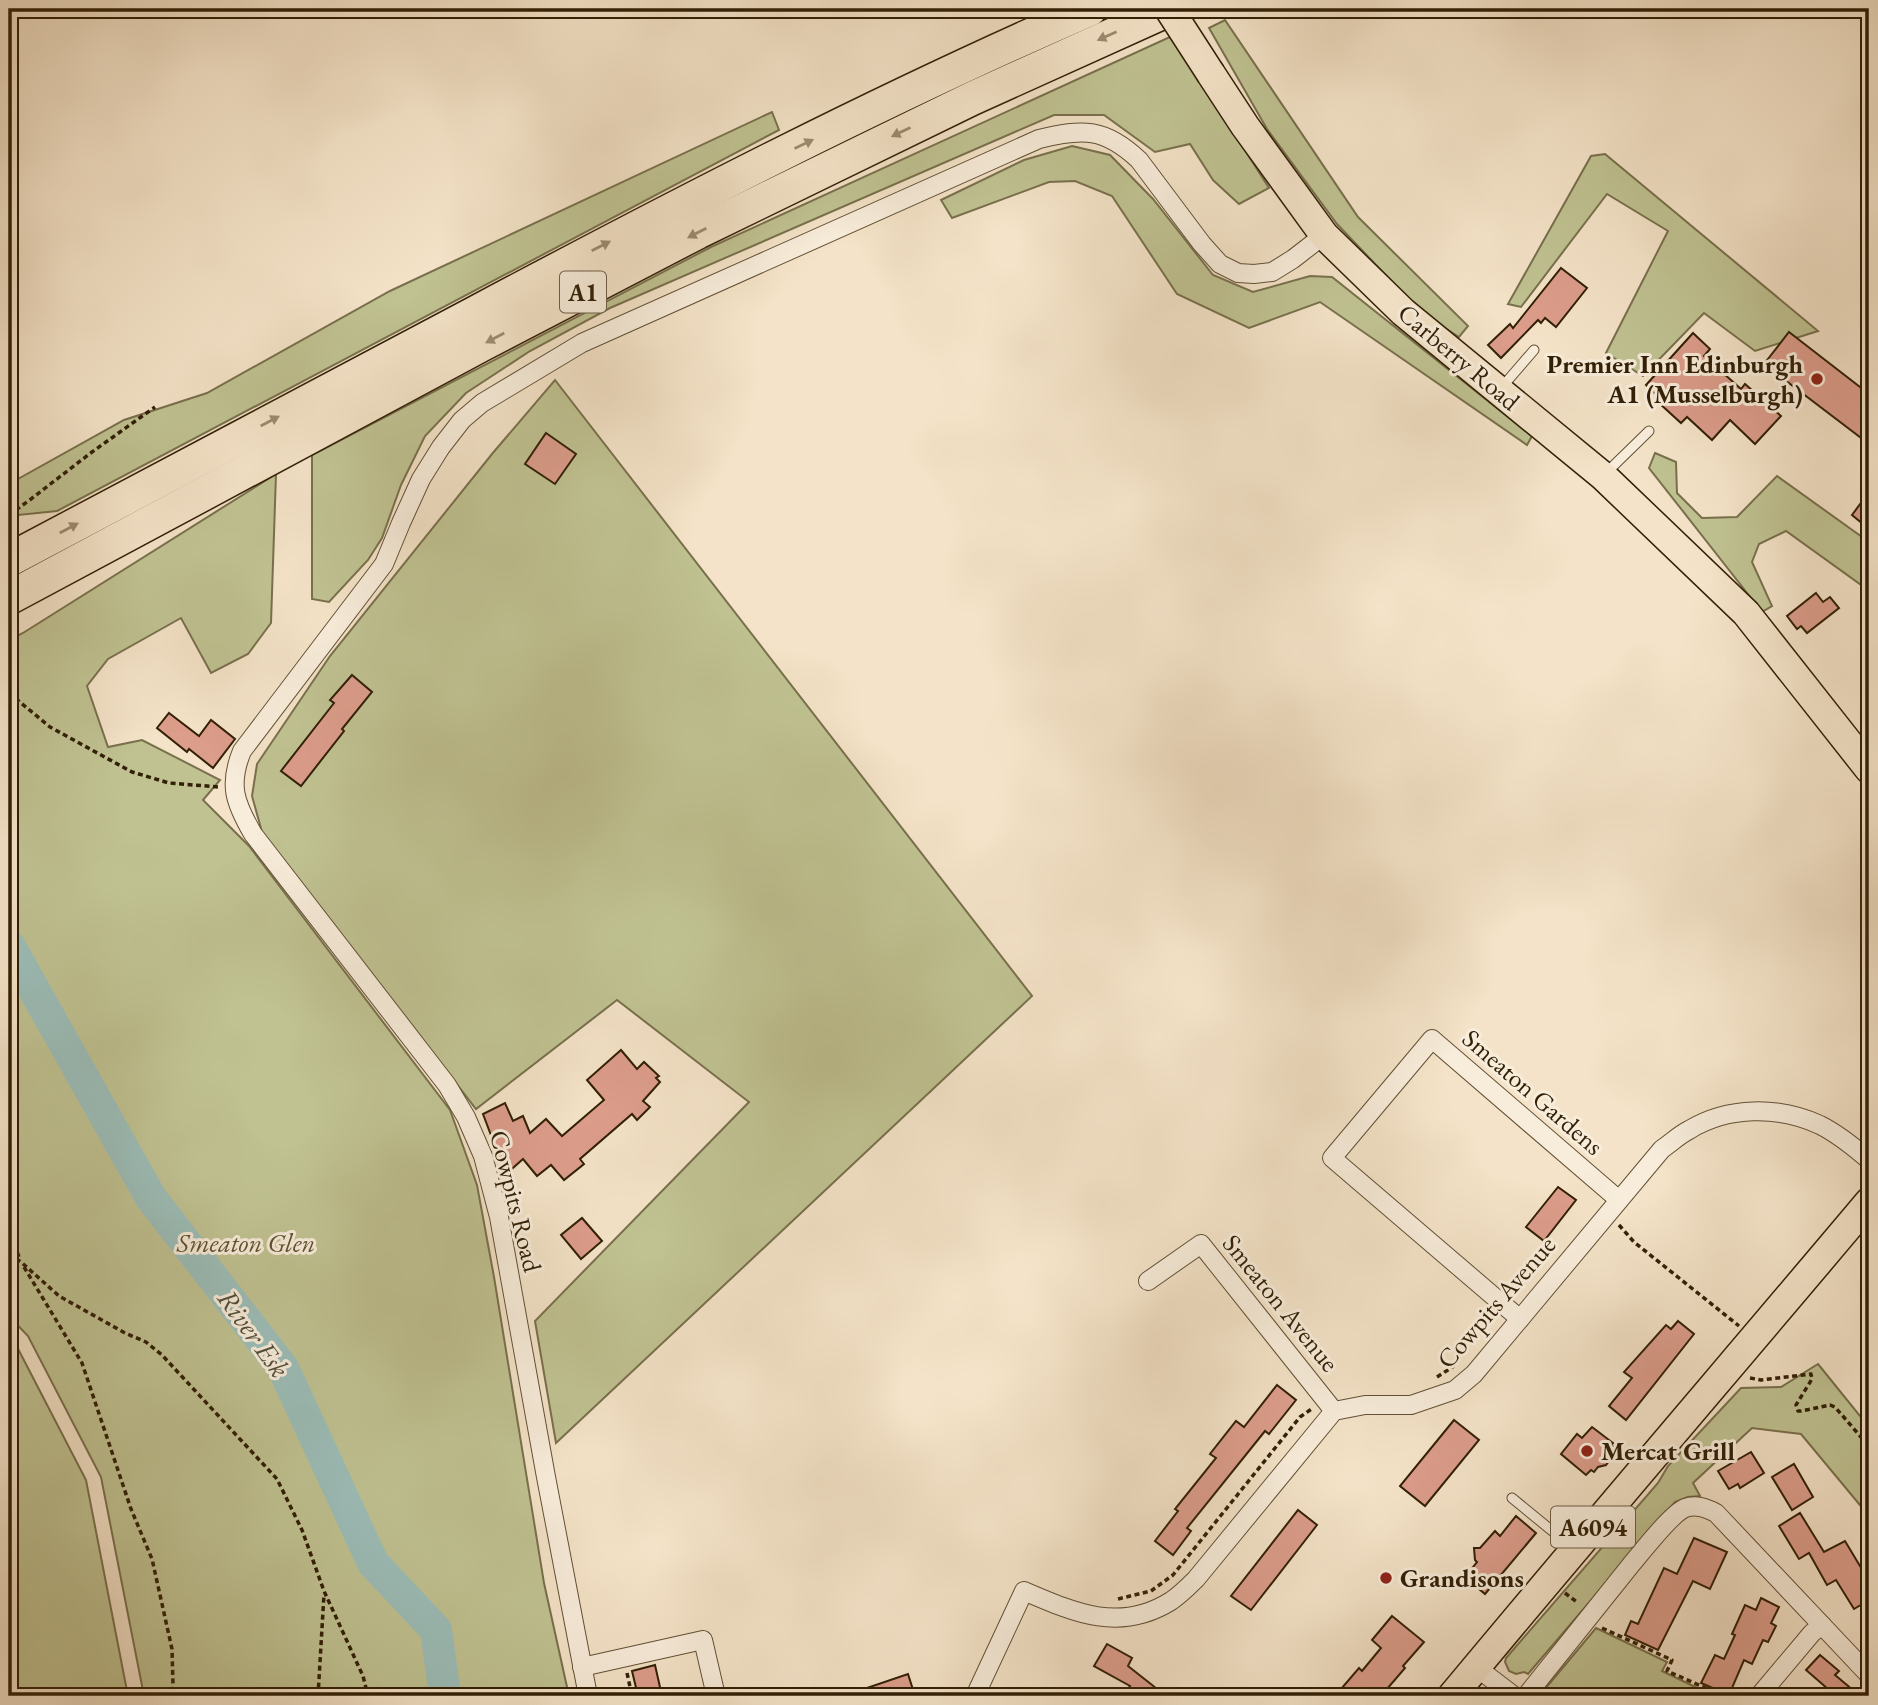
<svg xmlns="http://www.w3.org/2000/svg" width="1878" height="1705" viewBox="0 0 1878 1705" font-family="'EB Garamond',serif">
<rect width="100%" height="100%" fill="#f4e3c8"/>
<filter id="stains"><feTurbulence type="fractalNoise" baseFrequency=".00286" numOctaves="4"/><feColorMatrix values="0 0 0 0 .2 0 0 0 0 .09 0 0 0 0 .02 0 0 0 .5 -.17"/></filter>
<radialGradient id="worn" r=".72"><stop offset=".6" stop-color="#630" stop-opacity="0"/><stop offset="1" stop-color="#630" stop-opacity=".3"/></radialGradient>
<g fill="#c0c292" stroke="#78704c" stroke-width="2">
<polygon points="1225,20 1358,217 1468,326 1459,337 1423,314 1337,224 1267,129 1209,28"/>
<polygon points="1172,36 1269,188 1239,204 1213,180 1190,144 1155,152 1104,115 1054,115 610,308 530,351 466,393 425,436 401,485 382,538 368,560 329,602 312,599 312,455 711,247"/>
<polygon points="772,112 779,130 57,511 9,516 9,484 124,420 207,393 390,291"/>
<polygon points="1072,146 1110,155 1153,199 1213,275 1253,292 1310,276 1332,277 1532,436 1527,445 1320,302 1249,328 1177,294 1112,196 1075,181 1049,182 952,218 941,200 1024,160"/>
<polygon points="1605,154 1818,331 1755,351 1704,313 1643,376 1606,353 1668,231 1607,194 1521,307 1508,304 1591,156"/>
<polygon points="555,380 1032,996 556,1443 535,1321 749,1102 617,1000 476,1109 262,832 252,796 257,764 330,656 492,454"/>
<polygon points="1655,453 1676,462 1677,493 1702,518 1737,517 1777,476 1869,542 1869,580 1864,587 1786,531 1759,544 1752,562 1772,606 1762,612 1649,468"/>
<polygon points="276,474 271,623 248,654 211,673 181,618 108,659 87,686 108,747 142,740 220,780 203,800 249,846 450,1110 477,1185 494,1277 544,1583 569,1696 144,1696 101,1477 28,1336 9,1316 9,640 23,633"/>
<polygon points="9,1338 15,1343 86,1480 128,1696 9,1696"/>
<polygon points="1818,1364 1869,1427 1869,1516 1801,1434 1752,1428 1693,1483 1700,1496 1688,1497 1675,1502 1528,1674 1524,1672 1516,1674 1509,1671 1505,1662 1506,1658 1658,1483 1668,1466 1741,1388 1781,1387"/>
<polygon points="1596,1628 1667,1662 1662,1671 1714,1696 1539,1696"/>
</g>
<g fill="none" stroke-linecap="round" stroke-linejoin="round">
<polyline stroke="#9cbeb9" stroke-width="32" points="9,945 151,1198 283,1368 373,1563 436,1630 445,1696"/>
</g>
<g fill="#dc9d8b" stroke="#311f06" stroke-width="2">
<polygon points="1561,268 1587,288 1556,327 1545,318 1541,323 1538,320 1501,358 1488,345 1510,324 1513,328"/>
<polygon points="1789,332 1869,394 1869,444 1764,364"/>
<polygon points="1693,333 1710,349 1704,356 1741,389 1745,384 1781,416 1755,444 1730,420 1712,440 1687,417 1681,423 1659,403 1662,400 1646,385"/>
<polygon points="546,433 576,454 555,484 525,464"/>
<polygon points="1869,492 1869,529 1852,515"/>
<polygon points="1816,593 1823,602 1830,597 1839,608 1807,633 1801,626 1797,629 1787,616"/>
<polygon points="352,675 372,692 342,729 344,731 301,786 281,771 334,703 330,700"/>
<polygon points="169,713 199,736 211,720 235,739 213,768 189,749 187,752 157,728"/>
<polygon points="621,1050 637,1069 644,1062 659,1076 656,1078 660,1082 643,1101 650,1107 637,1120 632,1114 580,1159 584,1164 564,1180 551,1165 537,1176 523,1159 504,1176 498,1154 483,1114 505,1103 513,1121 523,1116 530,1133 546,1119 562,1136 604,1100 587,1080"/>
<polygon points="1558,1187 1576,1200 1544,1241 1526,1227"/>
<polygon points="582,1218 602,1241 581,1259 561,1235"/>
<polygon points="1678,1321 1694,1334 1626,1420 1609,1406 1632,1378 1624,1372 1666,1325 1671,1329"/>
<polygon points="1277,1385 1296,1400 1269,1434 1265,1431 1187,1528 1191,1531 1173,1555 1155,1541 1178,1511 1175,1509 1216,1458 1210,1454 1236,1421 1244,1427"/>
<polygon points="1454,1420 1479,1440 1425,1506 1400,1486"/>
<polygon points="1592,1427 1613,1443 1611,1445 1614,1447 1608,1454 1609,1461 1606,1465 1598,1467 1594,1472 1591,1470 1586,1475 1561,1454 1577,1434 1582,1438"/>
<polygon points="1751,1452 1764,1473 1740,1488 1738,1484 1729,1489 1718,1471"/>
<polygon points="1794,1464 1813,1497 1792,1510 1772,1477"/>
<polygon points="1298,1510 1317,1525 1251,1610 1231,1596"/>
<polygon points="1800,1513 1824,1552 1845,1541 1869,1581 1869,1600 1854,1609 1836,1580 1827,1585 1809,1553 1799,1559 1779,1526"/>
<polygon points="1516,1516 1536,1533 1485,1594 1465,1577 1477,1562 1475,1560 1474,1548 1480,1548 1495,1531 1500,1536"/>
<polygon points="1694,1538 1727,1552 1710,1589 1693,1581 1658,1650 1625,1635 1631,1621 1638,1624 1664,1568 1677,1574"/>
<polygon points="1761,1598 1779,1607 1771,1623 1776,1626 1768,1642 1763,1640 1752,1664 1744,1660 1729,1695 1701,1683 1715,1655 1724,1659 1735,1635 1732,1634 1745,1605 1756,1610"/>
<polygon points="1392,1616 1424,1642 1403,1666 1405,1668 1381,1696 1335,1696 1359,1668 1362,1671 1381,1648 1372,1640"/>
<polygon points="1107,1644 1132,1658 1128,1666 1166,1696 1122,1696 1130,1686 1094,1666"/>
<polygon points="1820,1655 1839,1671 1835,1675 1860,1696 1836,1696 1806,1670"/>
<polygon points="655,1665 662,1696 638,1696 632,1671"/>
<polygon points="908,1674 915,1696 850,1696 849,1694"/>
</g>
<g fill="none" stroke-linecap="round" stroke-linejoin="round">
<g stroke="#625036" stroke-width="11">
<g id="lane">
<polyline points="1502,387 1534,350"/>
<polyline points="1607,472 1649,431"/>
<polyline points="1512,1498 1573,1548"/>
</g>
</g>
<g stroke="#625036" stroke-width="20">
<g id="street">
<polyline points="1148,1281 1201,1244 1334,1411"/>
<polyline points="1520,1319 1332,1158 1432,1039 1619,1200"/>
<polyline points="582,1667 703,1640 716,1696"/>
<polyline points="1476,1667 1514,1696"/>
<path d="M588 1696 546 1477 499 1217 483 1156 466 1117 447 1085 253 834C235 803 228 785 242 751L384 564 401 523 421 479 441 447 462 420 482 403 582 343 1039 139C1083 128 1105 128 1139 160L1202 244 1220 264 1238 273 1254 274 1272 272 1293 259 1324 235"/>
<path d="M975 1696 1024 1591C1075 1613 1120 1633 1171 1601 1180 1595 1189 1586 1196 1579L1334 1411 1365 1405H1411L1455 1390 1474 1374 1662 1149C1671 1143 1679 1135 1689 1130 1728 1106 1779 1106 1820 1125 1838 1134 1854 1147 1869 1160"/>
<path d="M1526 1696C1560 1653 1595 1610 1630 1566 1641 1553 1671 1514 1685 1508 1696 1504 1706 1508 1716 1513L1869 1675"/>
<polyline points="1759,1696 1812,1633 1822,1625"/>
</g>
</g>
<g stroke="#311f06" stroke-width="31">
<g id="primary">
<polyline points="1211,74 1245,126 1324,235 1403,312 1603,476 1746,613 1869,769"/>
<path d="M1452 1696C1590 1530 1730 1367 1869 1202"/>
</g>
</g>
<g stroke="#311f06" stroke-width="36">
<g id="highway">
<path d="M9 560C165 477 321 395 477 312 678 205 881 100 1090 9"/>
<polyline points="9,598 483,344 698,232 973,98 1170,9"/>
</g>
</g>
<g stroke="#311f06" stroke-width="3.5" stroke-dasharray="5 3.5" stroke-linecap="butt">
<polyline points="9,515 31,499 92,452 155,407"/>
<polyline points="9,693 50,727 132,772 169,783 219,787"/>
<polyline points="1619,1225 1634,1242 1739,1326"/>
<polyline points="9,1228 20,1260"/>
<polyline points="9,1254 21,1262 59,1296 125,1333 146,1342 162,1355 277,1479 302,1530 324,1591 363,1676 368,1696"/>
<polyline points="24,1267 82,1363 131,1509 152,1559 172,1649 173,1685 172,1696"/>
<polyline points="1437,1377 1454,1366"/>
<polyline points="1750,1378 1761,1380 1811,1374 1812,1379 1796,1405 1798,1411 1801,1411 1830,1405 1835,1407 1867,1444 1869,1462"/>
<polyline points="1565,1593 1578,1603"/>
<polyline points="1118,1599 1151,1591 1173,1575 1300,1417 1313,1408"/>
<polyline points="1602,1628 1672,1660 1667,1671 1724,1696"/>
<polyline points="627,1673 632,1696"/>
<polyline points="318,1696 324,1594"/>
</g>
<use href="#lane" stroke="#f8eddb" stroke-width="9"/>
<use href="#street" stroke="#f8eddb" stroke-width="18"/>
<use href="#primary" stroke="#f4e3c8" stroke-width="28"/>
<use href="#highway" stroke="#f4e3c8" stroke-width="33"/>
<g stroke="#311f06" stroke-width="31" stroke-linecap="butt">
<polyline id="primary-bridge" points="1169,9 1211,74"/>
</g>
<use href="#primary-bridge" stroke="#f4e3c8" stroke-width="28"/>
</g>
<defs><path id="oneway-solid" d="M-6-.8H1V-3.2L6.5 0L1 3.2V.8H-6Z" transform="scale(1.75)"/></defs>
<g fill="#9c8b71">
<use href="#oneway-solid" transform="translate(1107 36) rotate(156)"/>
<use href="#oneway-solid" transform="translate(901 132) rotate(154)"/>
<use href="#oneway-solid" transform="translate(804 144) rotate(-26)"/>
<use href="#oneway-solid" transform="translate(697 233) rotate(153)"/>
<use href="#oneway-solid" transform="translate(601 246) rotate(-27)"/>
<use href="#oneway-solid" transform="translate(495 338) rotate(152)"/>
<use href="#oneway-solid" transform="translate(270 421) rotate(-28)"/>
<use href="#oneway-solid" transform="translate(69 528) rotate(-28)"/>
</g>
<g fill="#8f2418" stroke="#f8eddb" stroke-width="2.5">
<circle cx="1817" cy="379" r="7"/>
<circle cx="1587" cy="1451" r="7"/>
<circle cx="1386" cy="1578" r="7"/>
</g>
<g text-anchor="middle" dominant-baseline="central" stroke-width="6" stroke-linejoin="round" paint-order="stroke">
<g fill="#f8eddb" stroke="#6d5d46" stroke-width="2">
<rect x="560" y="271.5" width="46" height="41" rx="5"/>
<rect x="1551" y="1506.5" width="84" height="41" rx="5"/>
</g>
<g font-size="24" font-weight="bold" fill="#311f06">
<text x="583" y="292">A1</text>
<text x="1593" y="1527">A6094</text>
</g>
<g font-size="26" fill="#311f06" stroke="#f8eddb">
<text transform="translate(1459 357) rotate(40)">Carberry Road</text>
<text transform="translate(1533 1092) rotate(41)">Smeaton Gardens</text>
<text transform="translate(516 1201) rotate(76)">Cowpits Road</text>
<text transform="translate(1496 1302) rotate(-49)">Cowpits Avenue</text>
<text transform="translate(1281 1303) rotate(51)">Smeaton Avenue</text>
</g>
<g font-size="26" font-weight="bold" fill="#311f06" stroke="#f8eddb" text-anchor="start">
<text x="1803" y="364" text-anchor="end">Premier Inn Edinburgh<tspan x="1803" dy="30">A1 (Musselburgh)</tspan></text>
<text x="1601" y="1451">Mercat Grill</text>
<text x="1400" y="1578">Grandisons</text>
</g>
<g font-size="26" font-style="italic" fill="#5c5030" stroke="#f8eddb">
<text x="246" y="1243">Smeaton Glen</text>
</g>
<g font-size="28" font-style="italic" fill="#514f3c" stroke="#f8eddb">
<text transform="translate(254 1333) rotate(54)">River Esk</text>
</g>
</g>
<rect width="1878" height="1705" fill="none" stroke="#f4e3c8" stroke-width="35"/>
<rect x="10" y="10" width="1857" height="1684" fill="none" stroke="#311f06" stroke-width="3.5"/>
<rect x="18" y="18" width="1843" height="1670" fill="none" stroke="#311f06" stroke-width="2"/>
<rect width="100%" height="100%" filter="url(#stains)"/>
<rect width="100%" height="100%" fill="url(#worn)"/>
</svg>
